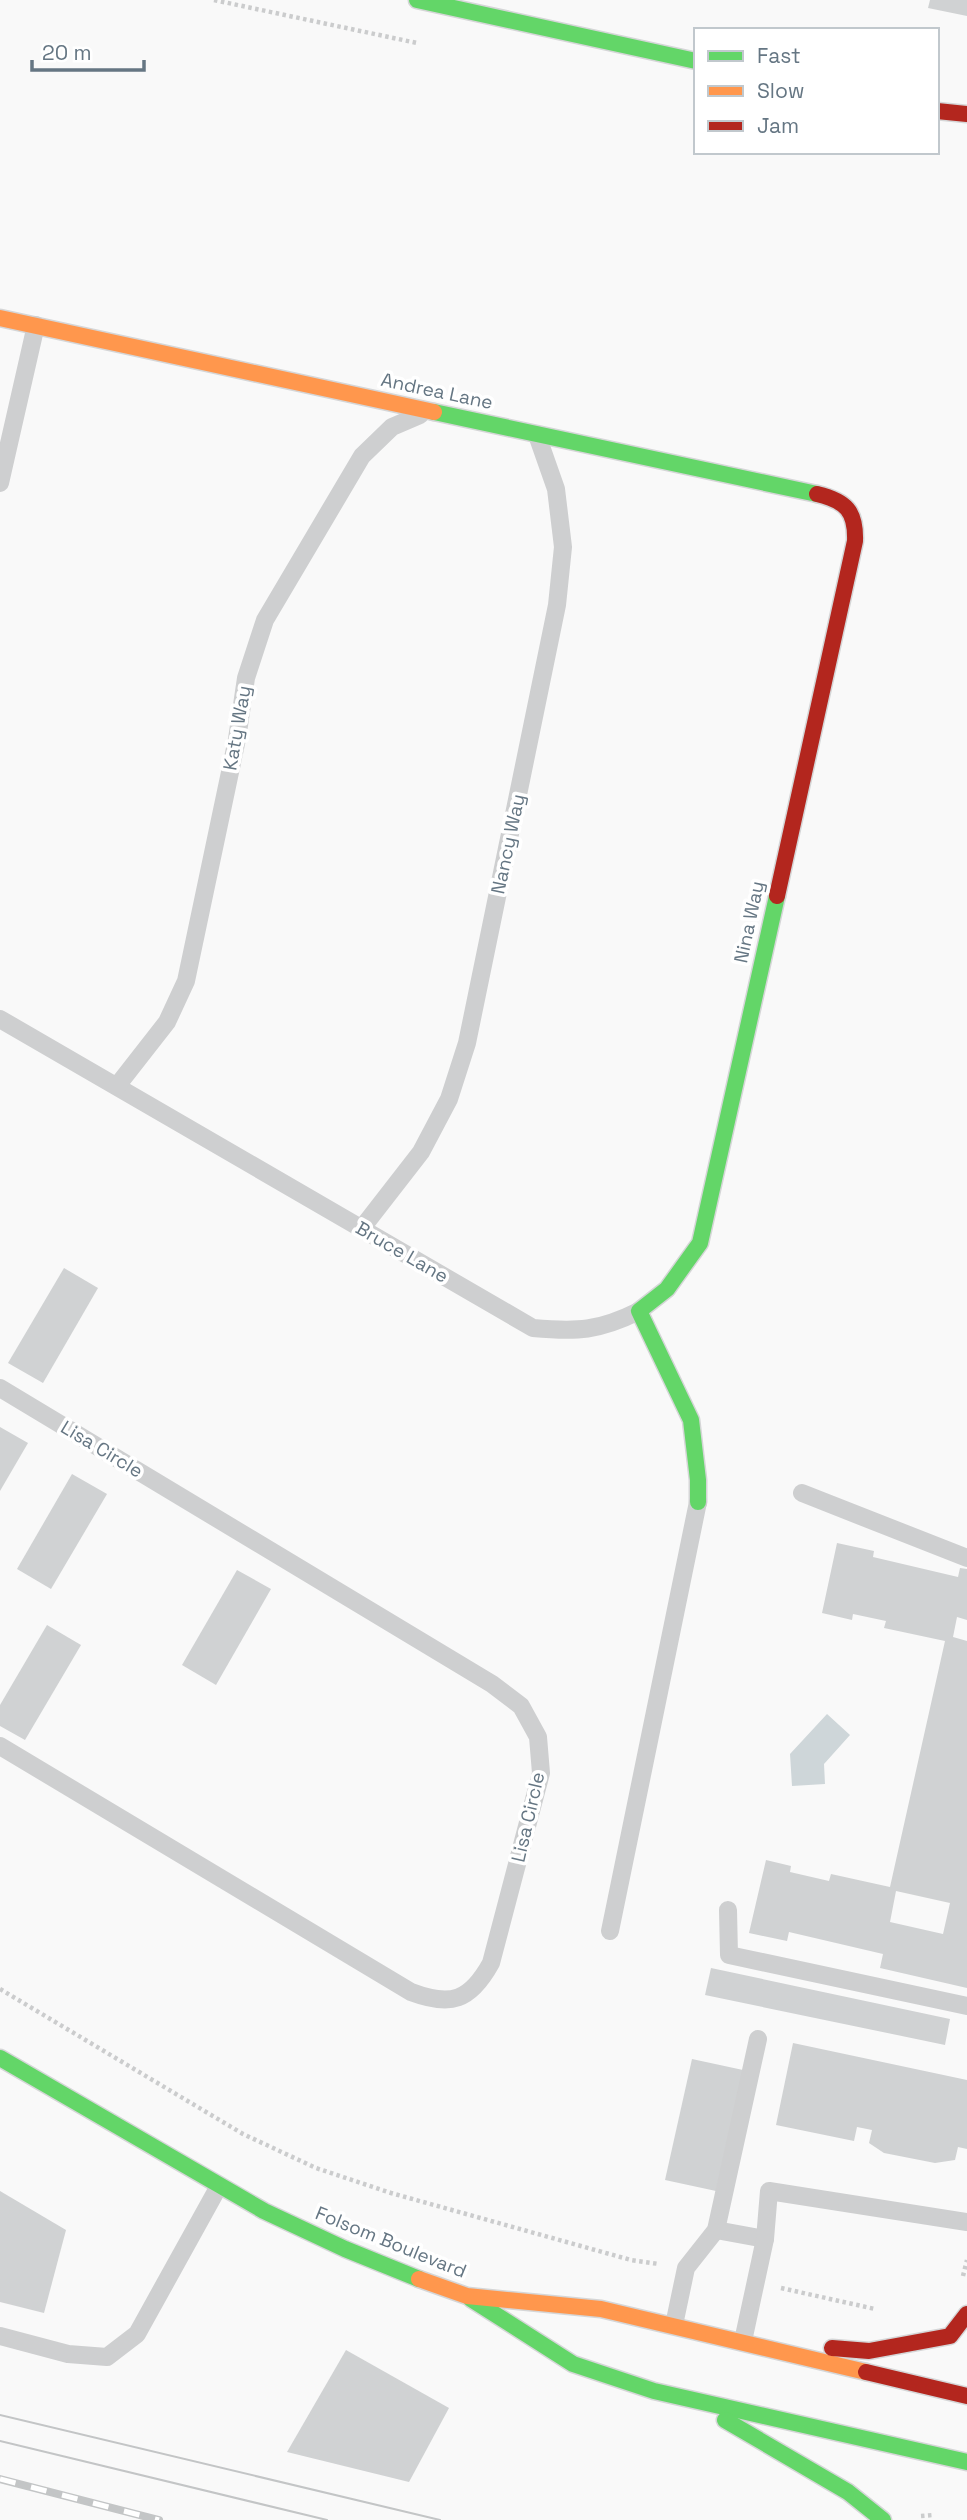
<svg xmlns="http://www.w3.org/2000/svg" width="967" height="2520" viewBox="0 0 967 2520" font-family="'Space Grotesk',sans-serif">
<rect width="100%" height="100%" fill="#f9f9f9"/>
<polygon fill="#ced6d9" points="827,1714 850,1735 824,1764 825,1784 792,1786 790,1754"/>
<g fill="#d0d2d3" fill-rule="evenodd">
<polygon points="930,0 967,0 967,16 928,8"/>
<polygon points="64,1268 98,1288 43,1383 8,1363"/>
<polygon points="0,1427 28,1443 0,1491"/>
<polygon points="72,1474 107,1494 51,1589 17,1569"/>
<path d="M837 1543 874 1551 873 1557 958 1577 960 1568 967 1569V1620L957 1617 953 1637 967 1641V1988L880 1968 883 1954 789 1932 787 1941 749 1933 766 1860 791 1866 790 1872 829 1881 831 1874 890 1887 945 1641 884 1628 886 1621 853 1614 852 1620 822 1613ZM896 1891 950 1903 943 1934 890 1922Z"/>
<polygon points="237,1570 271,1589 216,1685 182,1665"/>
<polygon points="47,1625 81,1645 25,1740 0,1726 0,1705"/>
<polygon points="711,1968 950,2019 945,2045 705,1995"/>
<polygon points="793,2043 967,2080 967,2149 958,2147 955,2160 935,2163 884,2153 869,2143 872,2130 857,2127 854,2141 776,2125"/>
<polygon points="692,2059 743,2070 716,2191 665,2180"/>
<polygon points="0,2191 66,2230 44,2313 0,2302"/>
<polygon points="346,2350 449,2408 409,2482 287,2452"/>
</g>
<g fill="none" stroke-linecap="round" stroke-linejoin="round">
<g stroke="#d5d6d7" stroke-width="19">
<g id="fast">
<polyline points="417,0 696,61"/>
<polyline points="434,412 817,494"/>
<polyline points="698,1502 698,1480 691,1420 639,1311 667,1289 700,1243 777,896"/>
<polyline points="0,2058 264,2211 345,2249 419,2279"/>
<polyline points="471,2299 573,2364 654,2391 967,2462"/>
<polyline points="725,2420 848,2492 883,2520"/>
</g>
</g>
<g stroke="#d5d6d7" stroke-width="19">
<g id="slow">
<polyline points="0,318 434,412"/>
<polyline points="419,2279 467,2296 601,2309 866,2372"/>
</g>
</g>
<g stroke="#d5d6d7" stroke-width="19">
<g id="jam">
<polyline points="937,111 967,114"/>
<path d="M777 896 855 541C856 511 846 501 817 494"/>
<polyline points="832,2348 869,2351 950,2336 967,2314"/>
<polyline points="866,2372 967,2396"/>
</g>
</g>
<g stroke="#cbcccd" stroke-width="4.5" stroke-dasharray="3.5 3.5" stroke-linecap="butt">
<polyline points="214,0 417,43"/>
<polyline points="0,1989 243,2134 316,2168 391,2193 631,2260 659,2264"/>
<polyline points="963,2276 967,2260"/>
<polyline points="781,2288 875,2309"/>
<polyline points="921,2516 933,2515"/>
</g>
<g stroke="#cecfd0" stroke-width="18">
<polyline points="0,483 36,325"/>
<path d="M0 1019 533 1328C577 1332 599 1331 639 1311"/>
<polyline points="117,1086 167,1022 186,981 237,739 246,678 265,620 362,456 392,427 420,415"/>
<polyline points="362,1228 421,1152 449,1099 467,1043 557,605 563,547 556,489 537,435"/>
<path d="M0 1388 492 1684 521 1706 538 1737 541 1773 491 1963C470 2001 451 2007 411 1992L0 1746"/>
<polyline points="802,1493 967,1558"/>
<polyline points="728,1910 729,1955 967,2006"/>
<polyline points="610,1931 698,1502"/>
<polyline points="716,2230 765,2239"/>
<polyline points="674,2325 686,2268 716,2230 758,2039"/>
<polyline points="0,2336 68,2354 107,2357 137,2334 219,2186"/>
<polyline points="743,2341 765,2239 769,2191 967,2222"/>
</g>
<use href="#fast" stroke="#63d668" stroke-width="16"/>
<use href="#slow" stroke="#ff974d" stroke-width="16"/>
<use href="#jam" stroke="#b3261e" stroke-width="16"/>
<g stroke="#c3c5c6" stroke-width="2">
<polyline points="0,2415 440,2520"/>
<polyline points="0,2441 327,2520"/>
</g>
<g stroke="#c3c5c6" stroke-width="8">
<polyline id="rail" points="0,2479 159,2520"/>
</g>
<use href="#rail" stroke="#fff" stroke-width="5" stroke-dasharray="16" stroke-linecap="butt"/>
</g>
<g text-anchor="middle" dominant-baseline="central" stroke-width="7" stroke-linejoin="round" paint-order="stroke">
<g font-size="19" fill="#657683" stroke="#fff">
<text transform="translate(437 391) rotate(12)">Andrea Lane</text>
<text transform="translate(237 728) rotate(-80)">Katy Way</text>
<text transform="translate(508 844) rotate(-78)">Nancy Way</text>
<text transform="translate(749 922) rotate(-78)">Nina Way</text>
<text transform="translate(402 1252) rotate(30)">Bruce Lane</text>
<text transform="translate(102 1449) rotate(31)">Lisa Circle</text>
<text transform="translate(528 1817) rotate(-77)">Lisa Circle</text>
<text transform="translate(391 2242) rotate(22)">Folsom Boulevard</text>
</g>
</g>
<rect x="694" y="28" width="245" height="126" fill="#ffffff" stroke="#c1c8cd" stroke-width="2"/>
<rect x="708" y="51" width="35" height="10" fill="#63d668" stroke="#c1c8cd" stroke-width="2"/>
<text x="757" y="63" font-size="21" fill="#657683">Fast</text>
<rect x="708" y="86" width="35" height="10" fill="#ff974d" stroke="#c1c8cd" stroke-width="2"/>
<text x="757" y="98" font-size="21" fill="#657683">Slow</text>
<rect x="708" y="121" width="35" height="10" fill="#b3261e" stroke="#c1c8cd" stroke-width="2"/>
<text x="757" y="133" font-size="21" fill="#657683">Jam</text>
<path d="M32 60v10h112v-10" fill="none" stroke="#657683" stroke-width="3.5"/>
<text x="42" y="60" font-size="21" fill="#657683" stroke="#ffffff" stroke-width="5" paint-order="stroke">20 m</text>
</svg>
